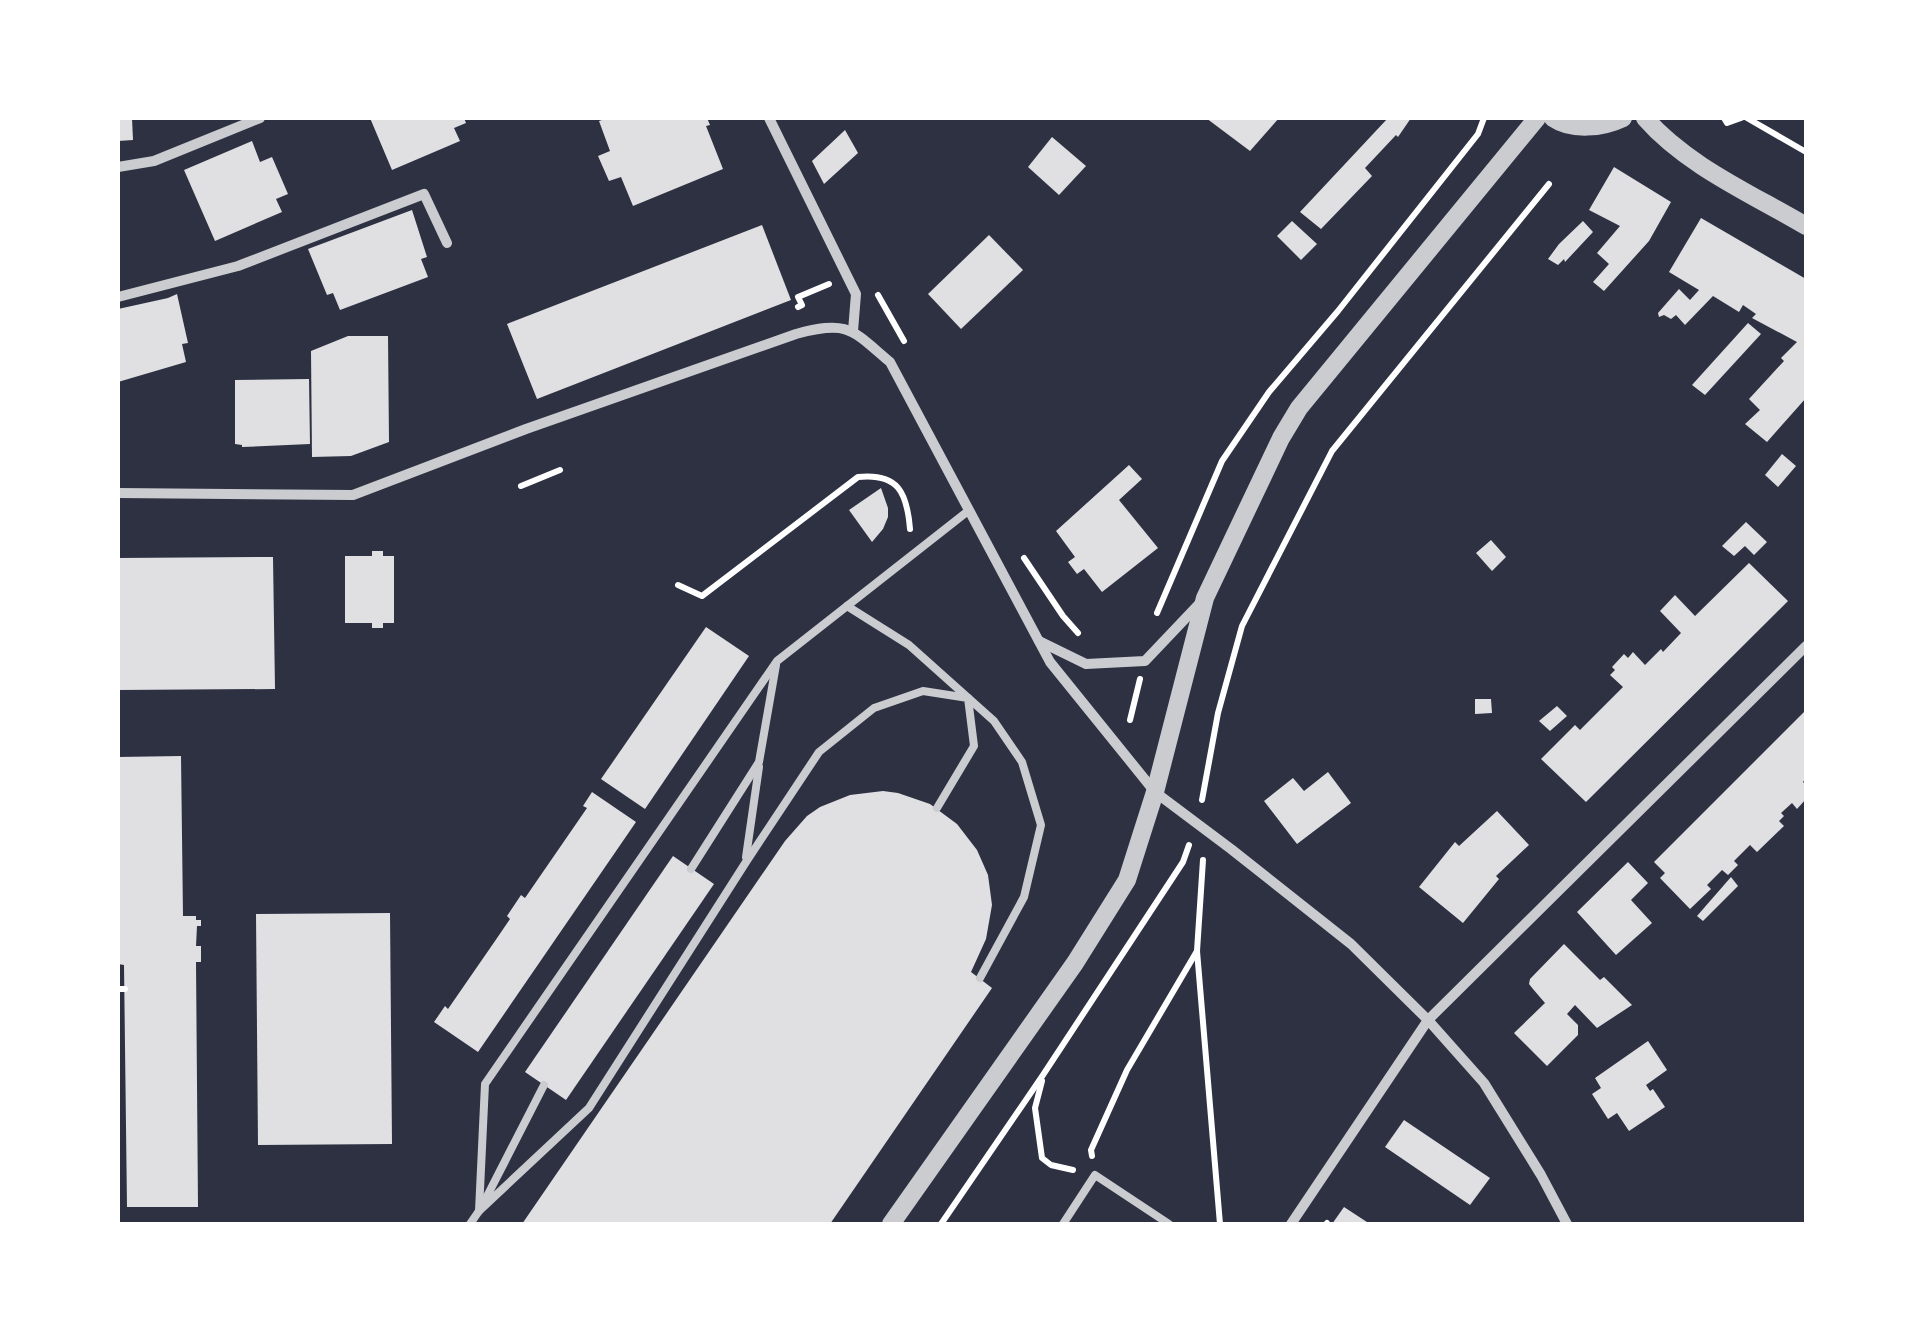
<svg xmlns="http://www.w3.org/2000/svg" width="1924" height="1342" viewBox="0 0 1924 1342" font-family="'Sofia Sans Condensed',sans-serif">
<rect width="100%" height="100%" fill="#2d3142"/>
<g fill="#e0e0e3">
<polygon points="118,118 132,118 133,140 118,141"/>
<polygon points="370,118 464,118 466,123 454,128 460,141 392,170"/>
<polygon points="608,118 707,118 710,125 706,126 723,169 633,206 621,177 609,181 598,156 610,151 599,121"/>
<polygon points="1206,118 1279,118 1250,151"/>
<polygon points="1388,118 1411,118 1398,137 1396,135 1365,168 1372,176 1321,229 1300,212"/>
<polygon points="845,130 858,153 824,184 812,161"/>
<polygon points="1052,137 1086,166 1059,195 1028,167"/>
<polygon points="252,141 260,162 272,157 288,194 276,199 282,212 215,241 184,170"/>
<polygon points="1614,167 1671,202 1649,241 1604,291 1593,282 1609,264 1597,253 1620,226 1589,210"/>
<polygon points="412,210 427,257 421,259 428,277 340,310 333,293 327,295 308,249"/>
<polygon points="1701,218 1806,279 1806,398 1767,442 1745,424 1760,410 1749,399 1784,361 1781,358 1797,342 1752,318 1756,314 1743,305 1739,312 1713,296 1685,325 1676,315 1671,319 1664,315 1659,317 1658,313 1679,289 1690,300 1699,290 1669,272"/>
<polygon points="1292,221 1317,244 1301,260 1277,236"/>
<polygon points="1583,221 1593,232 1565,262 1564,259 1558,265 1548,259 1559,244"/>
<polygon points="762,225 791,300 537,399 507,324"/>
<polygon points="989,235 1023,270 961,329 928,294"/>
<polygon points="177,294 188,343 182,344 186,362 118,382 118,309 168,298"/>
<polygon points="1748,323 1761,334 1705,395 1692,385"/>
<polygon points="348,336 388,336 389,442 351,456 312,457 311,351"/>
<polygon points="309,379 310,444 242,447 242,445 235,444 235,380"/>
<polygon points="1782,454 1796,466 1778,487 1765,475"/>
<polygon points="1129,465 1142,479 1119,500 1158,548 1102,592 1084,569 1077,574 1068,562 1075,557 1056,531"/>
<polygon points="881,488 888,508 888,517 883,529 872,542 849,510"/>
<polygon points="1746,522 1767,542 1754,555 1745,546 1734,556 1722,546"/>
<polygon points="1491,540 1506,557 1492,571 1476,553"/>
<polygon points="372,551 383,551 383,556 394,556 394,623 383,623 383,628 372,628 372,623 345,623 345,556 372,556"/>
<polygon points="273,557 275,689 118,690 118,558"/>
<polygon points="1749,563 1788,601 1586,802 1541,759 1575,725 1580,730 1623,687 1610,675 1615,670 1612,667 1624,654 1628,658 1633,652 1645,665 1661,649 1663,652 1681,633 1660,611 1675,595 1695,616"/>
<polygon points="706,627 749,656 645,809 601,779"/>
<polygon points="1475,699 1491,699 1492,713 1475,714"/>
<polygon points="1557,706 1567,716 1550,731 1539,721"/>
<polygon points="1806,710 1806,778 1803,782 1806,785 1806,799 1797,809 1792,803 1781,813 1784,816 1779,821 1784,826 1757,852 1750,845 1734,861 1738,865 1728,875 1722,870 1707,885 1711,889 1690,909 1660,878 1665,873 1654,862"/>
<polygon points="181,756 183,916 196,916 196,920 201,920 201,926 197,926 196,946 201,946 201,962 196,962 198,1207 127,1207 124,965 118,964 118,757"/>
<polygon points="1328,772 1351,803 1297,844 1264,801 1293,778 1304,791"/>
<polygon points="883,791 898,793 930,804 957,824 977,850 988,875 992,905 986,939 971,972 992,988 830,1224 522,1224 785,841 807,816 820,807 850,795"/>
<polygon points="592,792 636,822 478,1052 434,1022 445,1006 448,1009 495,941 510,919 507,916 521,895 525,898 587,808 583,806"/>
<polygon points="1497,811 1529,845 1496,876 1499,879 1463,923 1419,887 1455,842 1459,846"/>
<polygon points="673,856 714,884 566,1100 525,1072"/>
<polygon points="1628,862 1648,883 1631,900 1652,923 1616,955 1577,912"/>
<polygon points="1731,877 1738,886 1703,921 1697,916"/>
<polygon points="390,913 392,1144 258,1145 256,914"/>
<polygon points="1564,944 1600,980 1604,977 1632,1005 1597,1028 1575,1005 1567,1014 1578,1025 1578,1035 1547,1066 1514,1033 1545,1003 1533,989 1529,984 1530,979"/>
<polygon points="1648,1041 1667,1070 1646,1085 1650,1091 1653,1089 1665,1107 1629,1131 1617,1113 1608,1119 1592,1094 1601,1088 1595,1078"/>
<polygon points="1404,1120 1490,1178 1470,1205 1385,1147"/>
<polygon points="1344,1207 1370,1224 1332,1224"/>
</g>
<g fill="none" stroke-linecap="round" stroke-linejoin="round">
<g stroke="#fff" stroke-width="6">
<polyline points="1724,118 1727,123 1741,118"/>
<polyline points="1747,118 1806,152"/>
<polyline points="878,295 904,341"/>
<polyline points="798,307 802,305 798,297 829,284"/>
<polyline points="521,486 560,470"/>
<polyline points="1024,558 1063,616 1078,633"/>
<path d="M678 585 702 596 858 477C898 473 907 492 910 529"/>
<polyline points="1157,613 1222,461 1269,392 1338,311 1478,134 1484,118"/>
<polyline points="1130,720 1140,679"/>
<polyline points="1202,800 1218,713 1242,626 1332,451 1549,184"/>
<polyline points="1203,860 1197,951 1220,1224"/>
<polyline points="118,989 125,989"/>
<polyline points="1042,1081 1035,1108 1042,1158 1051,1165 1073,1170"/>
<polyline points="1092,1156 1091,1150 1127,1070 1197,951"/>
<polyline points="941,1224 1043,1075 1183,862 1189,845"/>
<polyline points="1326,1224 1327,1223"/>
</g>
<g stroke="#caccd0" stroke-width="8">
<polyline points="847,606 909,645 994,721 1022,762 1041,825 1024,897 980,978"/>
<polyline points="746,857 759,767"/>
<polyline points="691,869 759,762 776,665"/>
<polyline points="482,1206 544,1085"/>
<polyline points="479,1211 589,1108 746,862 819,752 874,708 923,691 968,698 974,746 937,808"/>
<polyline points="470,1224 479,1211 485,1084 777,661 968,511"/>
<polyline points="1063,1224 1095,1175 1169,1224"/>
</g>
<g stroke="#caccd0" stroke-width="10">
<polyline points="769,118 856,294 853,331"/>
<polyline points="118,167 154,161 260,118"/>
<polyline points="118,297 238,266 424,194 447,243"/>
<path d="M118 493 353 495 526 429 796 334C849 320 851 329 890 362L1050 662 1155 792 1231 849 1351 944 1428 1020 1484 1083 1541 1175 1567 1224"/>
<polyline points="1039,641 1086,664 1145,661 1201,602"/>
<polyline points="1291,1224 1428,1020 1806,646"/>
</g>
<g stroke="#caccd0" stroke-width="18">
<path d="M1553 118C1572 131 1602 128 1623 118"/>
<path d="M1645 118C1687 166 1752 194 1806 226"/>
<polyline points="891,1224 1075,963 1127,880 1155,792 1205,598 1281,438 1299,408 1537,118"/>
</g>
</g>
<rect width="1924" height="1342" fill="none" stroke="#ffffff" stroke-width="240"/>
</svg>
